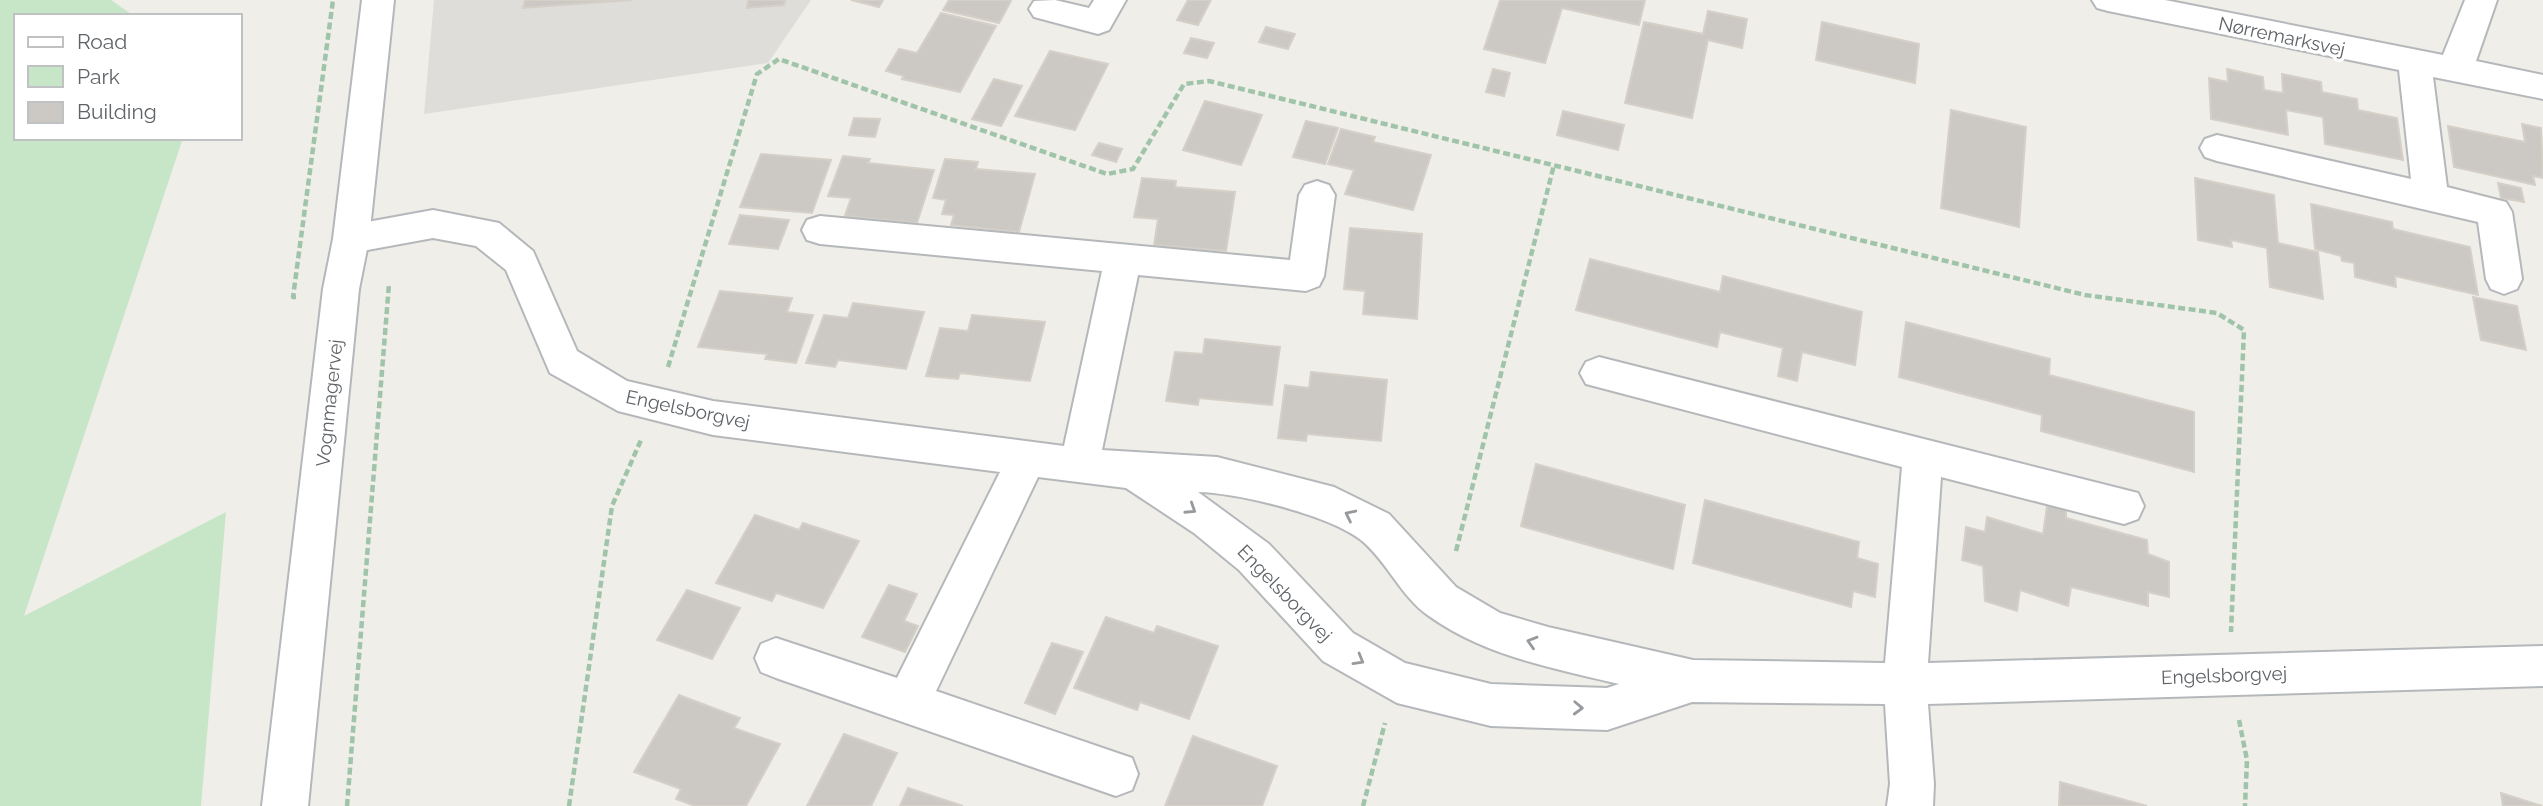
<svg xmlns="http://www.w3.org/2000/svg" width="2543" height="806" viewBox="0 0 2543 806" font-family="Raleway,sans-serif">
<rect width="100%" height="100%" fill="#f0eee8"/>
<polygon fill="#dfddda" points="434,0 811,0 768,63 424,114"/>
<polygon fill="#c7e6c7" points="0,0 111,0 134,16 16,16 16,138 183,138 24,616 226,512 201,806 0,806"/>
<g fill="#ccc9c4" stroke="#d5d0c7" stroke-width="2">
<polygon points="525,0 632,0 523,8"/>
<polygon points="748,0 785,0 784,5 747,8"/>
<polygon points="851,0 883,0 879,7"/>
<polygon points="949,0 1009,0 1011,1 999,23 943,10"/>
<polygon points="1188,0 1211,0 1198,25 1177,20"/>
<polygon points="1500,0 1645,0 1639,25 1562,8 1545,63 1484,49"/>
<polygon points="1708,11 1747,19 1742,48 1708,40 1692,118 1625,103 1644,22 1703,34"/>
<polygon points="941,13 996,26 960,92 902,79 904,76 886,71 899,49 917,53"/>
<polygon points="1822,22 1919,44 1915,83 1816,60"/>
<polygon points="1266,27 1295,34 1288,49 1259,42"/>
<polygon points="1191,38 1214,43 1207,58 1184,53"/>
<polygon points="1050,51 1108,64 1075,130 1015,116"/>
<polygon points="1493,69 1510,73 1504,96 1486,92"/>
<polygon points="2227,69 2263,77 2264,90 2283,93 2282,74 2321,82 2322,92 2357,99 2358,110 2397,118 2403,160 2325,144 2323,117 2286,110 2288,135 2211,119 2209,78 2228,82"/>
<polygon points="994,79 1022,86 1001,126 972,119"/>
<polygon points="1205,101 1262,115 1241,165 1183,150"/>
<polygon points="1951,110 2026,127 2019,227 1941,208"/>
<polygon points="1563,111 1624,125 1618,150 1557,135"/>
<polygon points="854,118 880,119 875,137 849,135"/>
<polygon points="1306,121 1338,128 1325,164 1293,157"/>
<polygon points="2522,124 2541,128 2543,178 2533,176 2535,185 2454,167 2448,126 2525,142"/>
<polygon points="1341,129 1375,137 1373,142 1431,155 1413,210 1345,194 1354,170 1328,164"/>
<polygon points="1099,143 1122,149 1116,162 1092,155"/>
<polygon points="761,154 831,160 812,213 740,207"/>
<polygon points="843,156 870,159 868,163 934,170 917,223 845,216 851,198 828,196"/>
<polygon points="945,159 978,162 976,169 1035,174 1019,232 951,225 954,215 942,214 946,200 933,198"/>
<polygon points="1142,178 1176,181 1175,187 1235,192 1226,251 1154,245 1158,219 1134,217"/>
<polygon points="2195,178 2274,195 2278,243 2318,252 2323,299 2270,287 2267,248 2231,240 2232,247 2198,240"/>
<polygon points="2498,183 2521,188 2524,202 2501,198"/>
<polygon points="2311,204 2392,222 2393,229 2470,247 2478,295 2395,276 2396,287 2355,277 2354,263 2342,261 2341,256 2315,249"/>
<polygon points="740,215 789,220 778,249 729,244"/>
<polygon points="1350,228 1422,234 1417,319 1363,314 1365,291 1344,289"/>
<polygon points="1590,259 1720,292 1723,276 1862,312 1855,365 1802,352 1797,381 1778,376 1783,348 1720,332 1717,347 1576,310"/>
<polygon points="720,291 792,298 787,312 813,315 796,363 765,359 767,354 698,347"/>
<polygon points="2473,297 2517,306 2526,350 2481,340"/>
<polygon points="853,303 924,312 906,369 838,360 835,367 806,363 824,315 848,318"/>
<polygon points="972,315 1045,322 1030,381 960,373 958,379 926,376 940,328 968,331"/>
<polygon points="1906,322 2050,359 2049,375 2194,412 2194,472 2041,431 2042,415 1899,377"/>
<polygon points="1205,339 1280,347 1272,405 1199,398 1198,405 1166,401 1175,352 1203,354"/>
<polygon points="1311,372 1387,380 1381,441 1307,434 1306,441 1278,438 1285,385 1309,388"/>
<polygon points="1536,464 1685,505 1673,569 1521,526"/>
<polygon points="1705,500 1859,542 1857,558 1878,564 1875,597 1853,591 1851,607 1693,563"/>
<polygon points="2048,500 2066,504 2066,518 2147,540 2148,554 2169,562 2169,597 2148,592 2148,606 2071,587 2068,606 2020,590 2017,611 1985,601 1983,566 1962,560 1966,527 1985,532 1987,517 2043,534"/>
<polygon points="755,515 799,530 803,523 859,541 823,608 776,593 772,601 716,583"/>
<polygon points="889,585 917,594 904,621 918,626 905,652 862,637"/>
<polygon points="687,590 740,608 712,659 657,640"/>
<polygon points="1106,617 1154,633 1157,626 1218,646 1189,719 1140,702 1137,710 1074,688"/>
<polygon points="1052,643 1083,652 1055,714 1025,703"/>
<polygon points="679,695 740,718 734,728 780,744 746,806 695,806 676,799 681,789 634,772"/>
<polygon points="844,734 897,753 871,806 807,806"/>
<polygon points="1193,736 1277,766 1262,806 1165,806"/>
<polygon points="2060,782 2147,806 2059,806"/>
<polygon points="908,788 963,806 900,806"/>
<polygon points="2501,793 2542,806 2503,806"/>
</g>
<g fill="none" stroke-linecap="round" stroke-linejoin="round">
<g stroke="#b5b8bb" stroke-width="4">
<g id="street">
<polygon points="1055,0 1089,8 1094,0 1126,0 1109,30 1098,34 1034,17 1029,9 1034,1"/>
<polygon points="2092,0 2165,0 2443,55 2465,0 2497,0 2476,61 2543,75 2543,99 2433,77 2447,187 2506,202 2512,212 2522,279 2517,289 2504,294 2491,289 2486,279 2478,222 2217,161 2205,157 2200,148 2205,139 2217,135 2411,179 2399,70 2108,11 2097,8"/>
<path d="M1317 181 1329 185 1335 195 1324 276 1319 286 1306 291 1138 275 1102 450 1217 457 1334 487 1389 514 1456 587 1500 613 1548 627 1693 660 1885 663 1902 467 1586 384 1580 373 1586 362 1599 357 2138 493 2144 506 2138 519 2124 524 1941 477 1928 663 2543 646V686L1928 704 1934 784 1933 806H1887L1890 784 1885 704 1692 702 1607 730 1491 726 1397 703 1323 661 1239 570 1194 533 1126 488 1038 477 936 691 1132 758 1138 774 1132 790 1116 796 776 678 761 672 755 658 761 644 776 638 897 678 1000 472 713 435 618 411 550 373 506 270 476 246 433 238 351 253 338 249 333 239 338 229 351 225 433 210 499 223 533 251 577 351 627 381 713 401 1064 446 1102 271 820 244 807 240 802 230 807 220 820 216 1290 260 1299 195 1305 185ZM1198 492C1239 493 1329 515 1361 540 1387 561 1401 597 1429 616 1485 656 1553 668 1619 684L1607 688 1491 684 1405 663 1353 633 1269 544Z"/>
</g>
</g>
<g stroke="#b4b7bb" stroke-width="4">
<polygon id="secondary" points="362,0 394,0 369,239 359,289 308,806 262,806 323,289 333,239"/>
</g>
<g stroke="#9fc4a9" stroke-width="4.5" stroke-dasharray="7 3.5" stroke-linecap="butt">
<polyline points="296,297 293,297 333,0"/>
<polyline points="668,367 757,74 779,59 1107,174 1133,169 1184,84 1209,81 2085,295 2217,313 2244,330 2231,632"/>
<polyline points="1456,551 1554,165"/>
<polyline points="2239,720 2247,760 2245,806"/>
<polyline points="347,806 389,284"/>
<polyline points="569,806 612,506 641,440"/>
<polyline points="1363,806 1385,723"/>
</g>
<use href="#street" fill="#fff" fill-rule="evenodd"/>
<use href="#secondary" fill="#fff" fill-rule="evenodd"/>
</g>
<defs><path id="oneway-chevron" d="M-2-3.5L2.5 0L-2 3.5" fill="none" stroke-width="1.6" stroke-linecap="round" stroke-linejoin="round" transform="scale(1.75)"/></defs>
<g stroke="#979a9c">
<use href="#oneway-chevron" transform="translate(1191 509) rotate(33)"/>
<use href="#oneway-chevron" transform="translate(1350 515) rotate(-154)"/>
<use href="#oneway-chevron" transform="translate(1532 642) rotate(-163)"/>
<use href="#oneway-chevron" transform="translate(1359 660) rotate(30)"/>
<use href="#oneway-chevron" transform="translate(1578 708) rotate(2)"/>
</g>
<g text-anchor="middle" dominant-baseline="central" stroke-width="7" stroke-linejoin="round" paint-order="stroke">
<g font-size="19" fill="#5f6367" stroke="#fff">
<text transform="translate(2282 36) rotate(12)">Nørremarksvej</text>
<text transform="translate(329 403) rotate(-84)">Vognmagervej</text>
<text transform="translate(688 409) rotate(12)">Engelsborgvej</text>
<text transform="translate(1285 593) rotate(46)">Engelsborgvej</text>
<text transform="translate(2224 675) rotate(-2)">Engelsborgvej</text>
</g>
</g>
<rect x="14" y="14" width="228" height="126" fill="#ffffff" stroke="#bfc1c2" stroke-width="2"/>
<rect x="28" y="37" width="35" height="10" fill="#ffffff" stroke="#bfc1c2" stroke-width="2"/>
<text x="77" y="49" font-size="21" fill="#5f6367">Road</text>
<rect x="28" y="66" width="35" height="21" fill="#c7e6c7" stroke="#bfc1c2" stroke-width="2"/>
<text x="77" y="84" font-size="21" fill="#5f6367">Park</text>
<rect x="28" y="102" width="35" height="21" fill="#ccc9c4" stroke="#bfc1c2" stroke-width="2"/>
<text x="77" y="119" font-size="21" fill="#5f6367">Building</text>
</svg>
